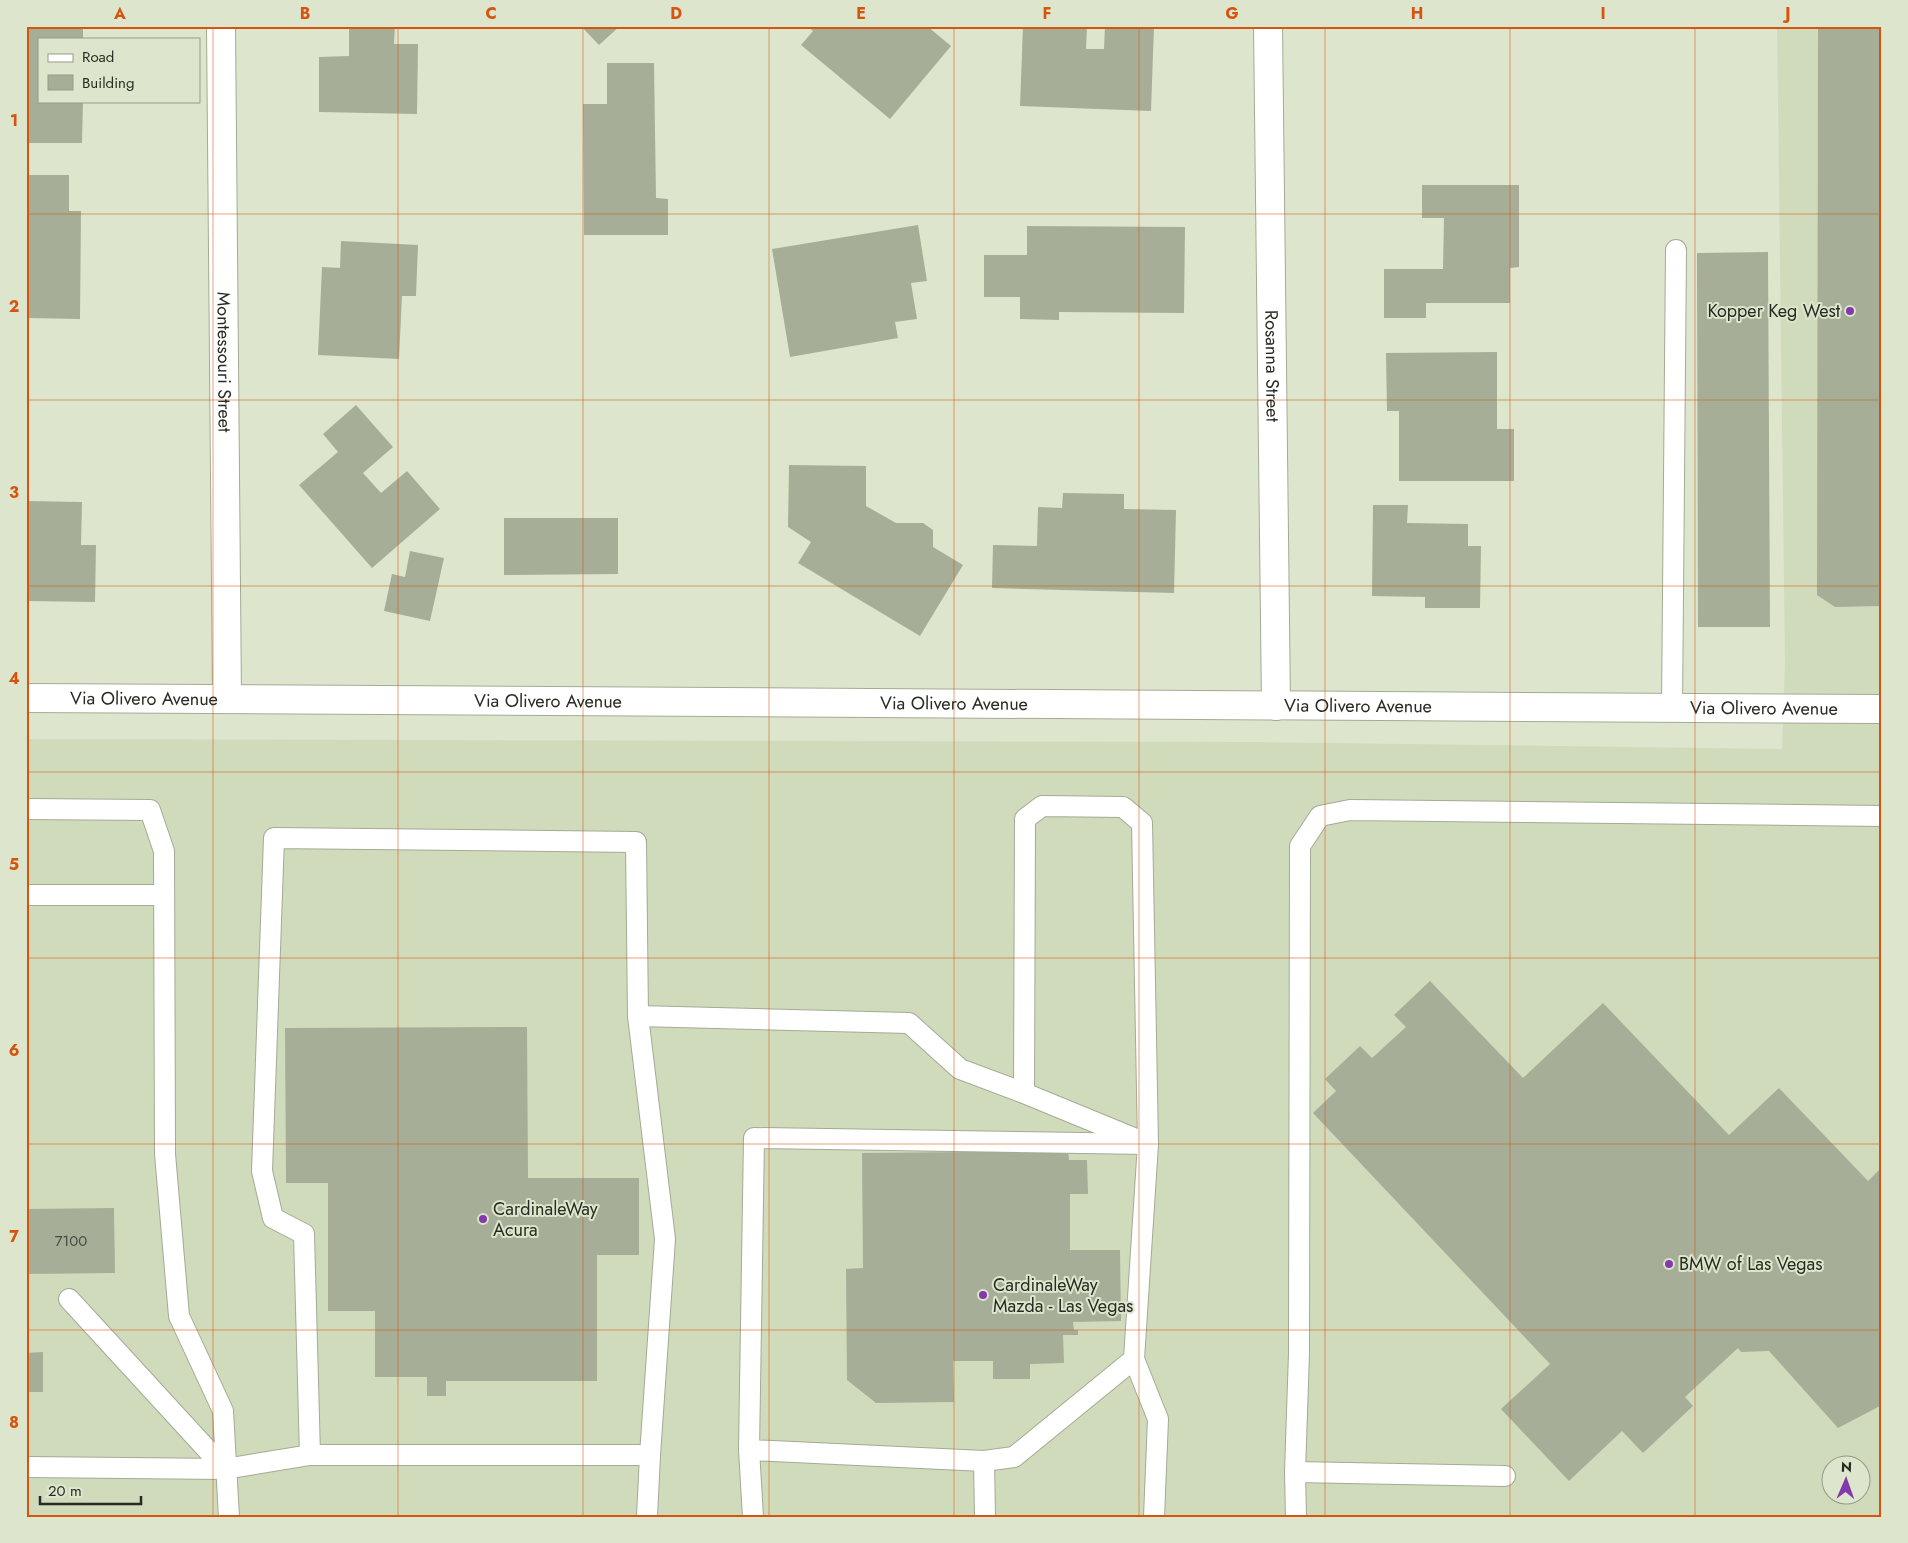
<svg xmlns="http://www.w3.org/2000/svg" width="1908" height="1543" viewBox="0 0 1908 1543" font-family="Jost,sans-serif">
<rect width="100%" height="100%" fill="#dde6cd"/>
<path fill="#d0dbbc" fill-rule="evenodd" d="M1777 26H1882V1517H26V739L1254 742 1782 749 1785 664ZM1830 1466H1860V1496H1830Z"/>
<g fill="#a6ae97">
<polygon points="26,26 83,26 83,39 39,39 39,101 83,101 82,143 26,143"/>
<polygon points="349,26 395,26 394,44 418,44 417,114 319,112 319,57 349,56"/>
<polygon points="581,26 620,26 599,45"/>
<polygon points="807,26 927,26 951,46 890,119 801,45 813,31"/>
<polygon points="1023,26 1087,27 1086,49 1104,49 1105,26 1154,26 1151,111 1020,106"/>
<polygon points="1818,26 1882,26 1882,606 1835,607 1817,595"/>
<polygon points="607,63 654,63 656,198 668,199 668,235 584,235 583,104 607,104"/>
<polygon points="26,175 69,175 69,211 81,211 80,319 26,318"/>
<polygon points="1422,185 1519,185 1519,267 1510,268 1510,303 1426,303 1426,318 1384,318 1384,269 1443,269 1444,218 1422,218"/>
<polygon points="918,225 927,281 911,283 917,319 895,322 898,338 790,357 772,249"/>
<polygon points="1027,226 1185,227 1184,313 1059,312 1059,320 1020,319 1020,297 984,297 984,255 1027,255"/>
<polygon points="341,241 418,245 416,296 402,296 399,359 318,355 322,267 340,268"/>
<polygon points="1768,252 1770,627 1698,627 1697,253"/>
<polygon points="1497,352 1497,429 1514,429 1514,481 1399,481 1399,411 1387,411 1386,353"/>
<polygon points="356,405 393,447 363,473 381,493 407,471 440,509 372,568 299,485 338,452 323,434"/>
<polygon points="789,465 866,466 866,506 896,523 923,523 933,530 933,547 963,565 920,636 798,563 811,542 788,527"/>
<polygon points="1063,493 1124,494 1124,509 1176,510 1174,593 992,588 993,545 1037,546 1038,507 1062,508"/>
<polygon points="26,501 82,502 81,545 96,545 95,602 26,601"/>
<polygon points="1373,505 1408,505 1407,523 1468,524 1468,546 1481,546 1480,608 1425,608 1425,597 1372,596"/>
<polygon points="504,518 618,518 618,574 504,575"/>
<polygon points="410,551 444,558 430,621 384,611 392,574 405,577"/>
<polygon points="1430,981 1523,1078 1603,1003 1729,1135 1779,1088 1868,1181 1882,1167 1882,1405 1838,1428 1769,1351 1741,1352 1738,1348 1685,1397 1693,1406 1643,1453 1622,1431 1569,1481 1501,1409 1550,1364 1313,1113 1336,1091 1325,1079 1360,1046 1372,1058 1406,1027 1394,1015"/>
<polygon points="527,1027 528,1178 639,1178 639,1255 597,1255 597,1381 446,1381 446,1396 427,1396 427,1377 375,1377 375,1311 328,1311 328,1183 286,1183 285,1028"/>
<polygon points="1068,1151 1069,1160 1087,1160 1088,1194 1070,1194 1070,1250 1120,1250 1121,1321 1073,1322 1074,1330 1078,1330 1078,1335 1063,1335 1064,1363 1030,1364 1030,1379 993,1379 993,1361 953,1361 954,1402 876,1403 847,1380 846,1269 863,1268 862,1153"/>
<polygon points="114,1208 115,1273 26,1274 26,1209"/>
<polygon points="43,1352 43,1392 26,1392 26,1353"/>
</g>
<g fill="none" stroke-linecap="round" stroke-linejoin="round">
<g stroke="#a3ab94" stroke-width="22">
<g id="service">
<polyline points="1672,708 1676,250"/>
<polyline points="26,809 150,810 164,851 165,1154 179,1316 223,1411 229,1517"/>
<polyline points="26,895 164,895"/>
<polyline points="638,1016 909,1023 960,1069 1024,1093 1148,1144 1134,1359 1014,1457 984,1461 985,1517"/>
<polyline points="69,1299 225,1469"/>
<polyline points="1134,1359 1158,1419 1154,1517"/>
<polyline points="749,1450 753,1517"/>
<polyline points="984,1461 749,1450 754,1138 1148,1144 1142,823 1123,807 1042,806 1025,819 1024,1093"/>
<polyline points="26,1467 225,1469 310,1455 650,1455 665,1239 638,1016 636,842 274,838 262,1171 273,1218 304,1234 310,1455"/>
<polyline points="1295,1472 1296,1517"/>
<polyline points="1505,1476 1295,1472 1299,1353 1300,846 1320,816 1350,810 1882,816"/>
<polyline points="647,1517 650,1455"/>
</g>
</g>
<g stroke="#a3ab94" stroke-width="30">
<g id="minor">
<path id="s1" d="M221 26 227 699"/>
<path id="s2" d="M1268 26 1276 706"/>
<path id="s3" d="M26 698 1882 709"/>
</g>
</g>
<use href="#service" stroke="#fff" stroke-width="20"/>
<use href="#minor" stroke="#fff" stroke-width="28"/>
</g>
<path fill="none" stroke="#d5540e" stroke-width="1" stroke-opacity="0.55" d="M213 26V1517M398 26V1517M583 26V1517M769 26V1517M954 26V1517M1139 26V1517M1325 26V1517M1510 26V1517M1695 26V1517M26 214H1882M26 400H1882M26 586H1882M26 772H1882M26 958H1882M26 1144H1882M26 1330H1882"/>
<g fill="#8339ab" stroke="#dde6cd" stroke-width="2">
<circle cx="1850" cy="311" r="5"/>
<circle cx="483" cy="1219" r="5"/>
<circle cx="1669" cy="1264" r="5"/>
<circle cx="983" cy="1295" r="5"/>
</g>
<g text-anchor="middle" dominant-baseline="central" stroke-width="4" stroke-linejoin="round" paint-order="stroke">
<g font-size="15" fill="#474c3e">
<text x="71" y="1241">7100</text>
</g>
<g font-size="18" fill="#272b21" stroke="#dde6cd" text-anchor="start">
<text x="1840" y="311" text-anchor="end">Kopper Keg West</text>
<text x="493" y="1209">CardinaleWay<tspan x="493" dy="21">Acura</tspan></text>
<text x="1679" y="1264">BMW of Las Vegas</text>
<text x="993" y="1285">CardinaleWay<tspan x="993" dy="21">Mazda - Las Vegas</tspan></text>
</g>
<g font-size="18" fill="#272b21" stroke="#dde6cd">
<text stroke="none"><textPath href="#s1" startOffset="336">Montessouri Street</textPath></text>
<text stroke="none"><textPath href="#s2" startOffset="340">Rosanna Street</textPath></text>
<text stroke="none"><textPath href="#s3" startOffset="118">Via Olivero Avenue</textPath></text>
<text stroke="none"><textPath href="#s3" startOffset="522">Via Olivero Avenue</textPath></text>
<text stroke="none"><textPath href="#s3" startOffset="928">Via Olivero Avenue</textPath></text>
<text stroke="none"><textPath href="#s3" startOffset="1332">Via Olivero Avenue</textPath></text>
<text stroke="none"><textPath href="#s3" startOffset="1738">Via Olivero Avenue</textPath></text>
</g>
</g>
<rect width="1908" height="1543" fill="none" stroke="#dde6cd" stroke-width="55"/>
<rect x="38" y="38" width="162" height="65" fill="#dde6cd" stroke="#949b88"/>
<rect x="48" y="54" width="25" height="8" fill="#ffffff" stroke="#949b88"/>
<text x="82" y="62" font-size="15" fill="#272b21">Road</text>
<rect x="48" y="75" width="25" height="15" fill="#a6ae97" stroke="#949b88"/>
<text x="82" y="88" font-size="15" fill="#272b21">Building</text>
<g transform="translate(1846 1480) rotate(2)"><circle r="24" fill="#dde6cd" stroke="#949b88"/>
<path d="M0-4L9 19L0 12L-9 19Z" fill="#8339ab"/>
<text y="-8" font-size="14" font-weight="bold" text-anchor="middle" fill="#272b21">N</text>
</g>
<path d="M40 1496v8h101v-8" fill="none" stroke="#272b21" stroke-width="2.5"/>
<text x="48" y="1496" font-size="15" fill="#272b21" stroke="#dde6cd" stroke-width="4" paint-order="stroke">20 m</text>
<rect x="28" y="28" width="1852" height="1488" fill="none" stroke="#d5540e" stroke-width="2"/>
<g font-size="16" text-anchor="middle" font-weight="bold" fill="#d5540e">
<text x="120" y="19">A</text>
<text x="305" y="19">B</text>
<text x="491" y="19">C</text>
<text x="676" y="19">D</text>
<text x="861" y="19">E</text>
<text x="1047" y="19">F</text>
<text x="1232" y="19">G</text>
<text x="1417" y="19">H</text>
<text x="1603" y="19">I</text>
<text x="1788" y="19">J</text>
<text x="14" y="126">1</text>
<text x="14" y="312">2</text>
<text x="14" y="498">3</text>
<text x="14" y="684">4</text>
<text x="14" y="870">5</text>
<text x="14" y="1056">6</text>
<text x="14" y="1242">7</text>
<text x="14" y="1428">8</text>
</g>
</svg>
